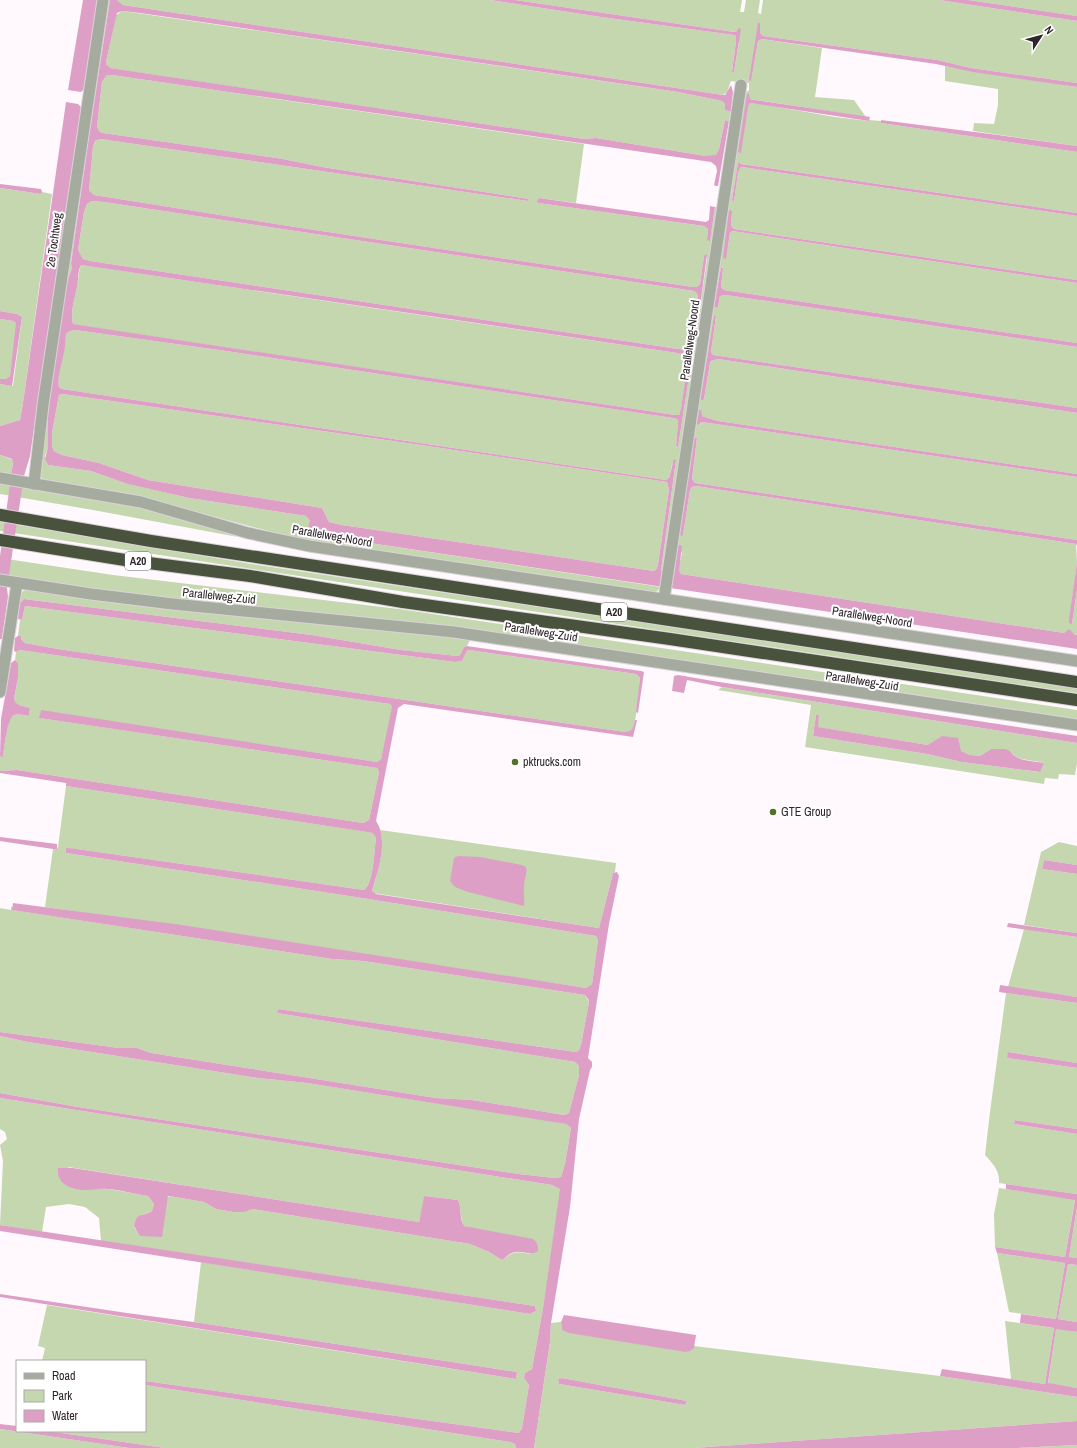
<svg xmlns="http://www.w3.org/2000/svg" width="1077" height="1448" viewBox="0 0 1077 1448" font-family="'Archivo Narrow',sans-serif">
<rect width="100%" height="100%" fill="#fff9fd"/>
<g fill="#c4d7af" fill-rule="evenodd">
<polygon points="105,0 110,0 89,135 71,264 72,268 66,285 48,413 48,447 45,456 48,465 91,471 129,484 189,498 306,516 310,521 310,533 316,535 661,587 656,592 399,557 314,543 132,495 45,481 41,477 43,454 42,420"/>
<polygon points="117,0 490,0 601,17 734,35 736,36 736,41 732,71 734,72 739,42 737,31 734,32 515,0 742,0 740,12 744,12 746,0 760,0 758,13 761,14 763,0 939,0 1077,21 1077,83 971,68 937,60 770,37 763,36 760,33 760,24 751,81 758,41 762,39 822,48 815,97 854,100 866,117 750,99 748,107 750,103 761,104 835,117 869,121 869,120 881,121 881,123 1077,152 1077,213 741,164 738,162 732,200 734,202 738,173 740,168 742,167 1077,216 1077,280 734,229 731,226 732,210 726,259 730,233 732,231 1077,283 1077,343 724,290 721,287 723,268 722,267 721,267 714,307 718,307 720,296 726,295 1077,347 1077,408 713,355 711,352 716,316 714,315 701,399 704,399 710,363 711,361 718,359 1077,413 1077,474 718,421 702,416 700,425 702,422 1077,477 1077,540 695,483 692,479 697,438 694,438 679,532 683,535 690,490 692,487 696,486 1076,544 1077,562 1069,623 1072,624 1077,590 1077,635 1075,635 1069,630 1064,633 681,574 678,571 682,553 678,547 674,574 671,576 744,94 749,90 749,83 731,81 727,92 723,95 123,5"/>
<polygon points="968,0 1077,0 1077,16"/>
<polygon points="123,11 678,92 722,101 725,104 725,110 731,112 729,121 725,120 719,149 716,156 706,156 596,138 584,139 109,68 106,64 107,57 116,15"/>
<polygon points="945,66 1077,87 1077,146 973,131 974,123 994,124 998,105 998,89 945,81"/>
<path d="M107 75H112L584 144 576 203 539 198 538 203 704 226 708 229 707 240H710L715 207H718L664 575 661 571 676 460 672 465 669 478 666 480 62 389 59 387C56 375 64 347 66 334L70 331 75 330 219 350 673 418 677 419 678 422 676 446 678 447 691 364 689 363 681 408 679 415H675L77 325 73 324C70 311 75 299 77 287 79 279 78 273 81 265L89 266 677 353 692 350 678 349 90 261 83 259 78 250 84 212 87 204 90 201 104 202 694 291 697 292 698 298 692 337 696 338 707 258 704 256 700 284 697 287H693L295 227 94 195 89 190 93 147 95 141 100 139 528 201 529 199 322 167 283 159 103 133 100 132 97 127 102 82Z"/>
<polygon points="0,188 41,194 42,192 52,194 23,403 20,420 0,426 0,384 13,386 22,317 17,314 0,311"/>
<polygon points="0,319 13,321 16,323 17,327 10,376 6,380 0,379"/>
<polygon points="62,394 421,445 667,482 669,490 658,564 657,568 654,571 342,525 329,522 322,508 148,480 99,463 62,455 54,451 52,446 52,433 59,395"/>
<polygon points="0,455 13,460 12,474 10,476 0,474"/>
<polygon points="0,483 135,505 214,529 238,537 93,510 0,494"/>
<polygon points="0,522 258,565 1077,687 1077,693 0,531"/>
<polygon points="0,558 113,575 399,609 1077,710 1077,721 552,643 107,592 0,575"/>
<polygon points="25,590 29,590 408,632 470,640 467,646 464,647 460,655 458,656 401,650 312,635 24,599 19,604 22,592"/>
<path d="M25 606 455 662 462 661 467 651 469 650 636 674 640 678C639 688 637 725 631 731 629 733 628 732 625 732L58 649 25 643 21 639V636H18L20 620H22Z"/>
<path d="M20 650 390 704 392 707V712L381 759 377 762 41 711 40 718 377 768 379 772 369 820 363 823 17 770 0 771V756H3C4 749 7 720 13 716 17 713 24 715 29 716L30 708C24 706 16 706 14 699L18 678V663L15 660 16 652Z"/>
<path d="M722 687 1077 743V763L1075 775 1059 774 1058 779 1045 778 1044 784 805 747 811 705 718 690ZM816 715 819 716 817 727 928 745 961 751 970 755 980 756 991 749 1010 751C1016 761 1033 760 1044 763L1039 772 962 762 927 754 813 736Z"/>
<path d="M66 786 374 833 376 838C374 850 374 883 364 890L77 849 66 853 362 898 596 936 598 940 592 984 586 988 45 907 53 849H57L58 847Z"/>
<path d="M380 830 616 863 615 872 613 873 599 928 373 893 372 891C377 876 386 844 380 830Z"/>
<polygon points="1059,842 1077,846 1077,865 1044,860 1042,869 1077,874 1077,933 1024,925 1041,852"/>
<polygon points="11,907 13,907 13,910 332,959 363,961 585,995 589,1002 581,1045 579,1050 576,1052 278,1009 277,1013 575,1062 579,1066 579,1075 569,1113 564,1115 472,1100 436,1098 151,1053 137,1048 119,1048 0,1032 0,908 11,910"/>
<polygon points="1024,929 1077,937 1077,997 1008,987"/>
<path d="M1006 993 1077 1003V1063L1009 1052 1007 1058 1077 1068V1129L1015 1120 1014 1124 1077 1134V1194L999 1183C1000 1171 993 1164 985 1155L990 1112Z"/>
<polygon points="0,1036 28,1042 258,1078 307,1083 557,1122 566,1124 571,1128 565,1164 561,1177 554,1178 519,1174 78,1107 0,1093"/>
<path d="M0 1098 552 1185 561 1189 543 1308 532 1369 525 1373 524 1378 529 1385 522 1428 519 1433 145 1381V1361H42L45 1348 38 1346 47 1305 516 1379 517 1372 194 1322 201 1262 530 1314 536 1311 535 1306 101 1241 99 1218 85 1207 69 1204 46 1207 42 1232 0 1225 3 1161 0 1145 7 1139 5 1132 0 1129ZM68 1167 419 1222 425 1196 458 1200C461 1206 461 1224 464 1226 464 1226 470 1228 471 1228L531 1254C513 1251 516 1251 502 1260L489 1252 470 1244 253 1209 245 1212H233L216 1209 204 1202 169 1196 141 1236 134 1227C136 1212 141 1217 152 1211L154 1204 148 1196 109 1189 96 1188Z"/>
<polygon points="999,1188 1075,1199 1065,1257 995,1247 994,1214"/>
<polygon points="1077,1207 1077,1258 1069,1257"/>
<polygon points="997,1253 1065,1263 1056,1319 1009,1312"/>
<polygon points="1068,1264 1077,1265 1077,1322 1058,1319"/>
<polygon points="1005,1321 1054,1328 1045,1384 1011,1379"/>
<path d="M561 1322 562 1330 694 1348V1346L940 1376 1077 1397V1421L693 1448H534L550 1342 551 1323ZM562 1378 687 1401 685 1405 559 1384 558 1379Z"/>
<polygon points="1056,1328 1077,1332 1077,1388 1048,1384"/>
<polygon points="145,1385 510,1442 515,1444 516,1448 165,1448 48,1431 145,1431"/>
<polygon points="0,1429 129,1448 0,1448"/>
<polygon points="1077,1445 1077,1448 1017,1448"/>
</g>
<g fill="#de9fc7" fill-rule="evenodd">
<polygon points="83,0 97,0 84,89 81,92 68,90"/>
<path d="M110 0H117L123 5 723 95H725L731 85 733 92 731 112 725 110V104L722 101 678 92 140 13 123 11 117 13 107 57 106 64 110 68 584 139 596 138 706 156 716 155 719 149 725 120 729 121 718 186H716L714 185 717 171 716 166 711 162 112 75H107L102 82 97 127 100 132 103 133 283 159 322 167 529 199 528 201 100 139 95 141 93 147 89 190 94 195 295 227 693 287H697L700 284 704 256 707 254 696 338 692 337 698 298 697 293 694 291 104 202 91 201 87 204 84 212 78 250 83 259 90 261 678 349 692 350 691 354 677 353 436 317 81 265C77 273 79 279 77 287 75 299 70 311 73 324L675 415H679L681 408 688 363 691 364 678 447 676 446 678 422 677 419 673 418 219 350 75 330 70 331 66 334C65 342 65 350 63 357 61 367 57 377 59 387L62 389 666 480 669 478 674 459 676 460 661 571 671 576 674 574 678 546 680 545 682 546 679 571 681 574 1064 633 1069 629 1075 635H1077V649L316 535 310 533 308 528 310 521 306 516 189 498 128 484 91 471 48 465 45 459 48 447V413L66 285 72 268 71 264 89 135ZM62 394 421 445 667 482 669 490 658 564 657 568 654 571 342 525 329 522 322 508 148 480 99 463 62 455 54 451 52 446V433L59 395Z"/>
<polygon points="490,0 515,0 734,32 737,31 739,28 741,29 734,72 732,72 736,41 736,36 734,35 601,17"/>
<polygon points="939,0 968,0 1077,16 1077,21"/>
<polygon points="758,23 760,23 760,33 763,36 770,37 937,60 971,68 1077,83 1077,87 973,72 936,64 762,39 758,41 751,81 749,80"/>
<polygon points="747,94 749,94 750,99 755,100 870,117 869,121 750,103 748,107 741,153 738,152"/>
<polygon points="66,102 78,104 81,107 30,456 24,476 7,588 8,597 2,639 0,639 0,556 13,463 12,459 0,455 0,426 20,420 23,403"/>
<polygon points="881,120 998,135 1077,146 1077,152 881,123"/>
<polygon points="738,162 741,164 1077,213 1077,216 742,167 740,168 738,173 734,202 732,200"/>
<polygon points="0,184 41,189 42,192 41,194 0,188"/>
<polygon points="539,198 706,222 709,220 710,206 715,207 710,241 707,240 708,229 704,226 538,203 537,201"/>
<polygon points="729,210 732,211 731,226 734,229 1077,280 1077,283 732,231 730,233 726,259 723,258"/>
<polygon points="721,267 723,268 721,287 724,290 1077,343 1077,347 726,295 720,296 718,307 714,307"/>
<polygon points="0,311 17,314 22,317 12,386 0,384 0,379 6,379 10,376 16,323 13,321 0,319"/>
<polygon points="714,315 716,316 711,352 713,355 1077,408 1077,413 718,359 711,361 710,363 704,399 702,400 701,400 701,396"/>
<polygon points="699,410 701,410 702,416 718,421 1077,474 1077,477 702,422 698,425 697,424"/>
<polygon points="694,438 697,438 692,479 695,483 1077,540 1077,546 1076,544 696,486 692,487 690,490 683,535 681,536 679,532"/>
<polygon points="1077,562 1077,590 1072,624 1071,624 1069,623 1069,619"/>
<polygon points="24,599 312,635 401,650 458,656 460,655 464,647 467,646 641,671 644,672 638,713 636,712 640,678 636,674 469,650 467,651 462,661 455,662 25,606 22,620 18,619 19,604"/>
<path d="M18 636H21V639L25 643 58 649 625 732C633 732 633 727 635 720H637L633 737 404 704 398 708 376 821C389 840 378 871 372 891L376 894 599 928 613 873 617 872 619 876 609 924 588 1058 592 1062V1067L590 1070 579 1119 570 1207 551 1323 550 1342 534 1448H516L515 1444 510 1442 145 1385V1381L519 1433 522 1428 529 1385 524 1378 525 1373 532 1369 543 1308 560 1189 552 1185 0 1098V1093L78 1107 519 1174 554 1178 561 1177 565 1164 571 1128 566 1124 307 1083 258 1078 28 1042 0 1036V1032L119 1048H137L151 1053 436 1098 472 1100 564 1115 569 1113 579 1075V1066L575 1062 277 1013 278 1009 576 1052 579 1050 581 1045 589 1002 588 999 585 995 363 961 332 959 12 910 13 903 182 925 586 988 592 984 598 940 596 936 362 898 66 853V848L77 849 364 890C374 883 374 850 376 838L373 833 66 786V783L0 773V771L17 770 363 823 369 820 379 772 377 768 39 718 41 710 377 762 381 759 392 707 390 704 383 703 20 650 16 652 14 651 15 638Z"/>
<path d="M15 660 18 663V678L14 699C16 706 24 706 30 708L29 716C24 715 17 713 13 716 7 721 4 749 3 757L0 756 1 719 11 663Z"/>
<polygon points="678,675 713,681 1077,736 1077,743 722,687 687,680 684,693 672,691 674,676"/>
<path d="M816 715H819L818 727 928 745 942 736 958 738 961 751 970 755 980 756 991 749H1005L1010 751C1016 761 1033 761 1044 763L1040 772 962 762 927 754 813 736Z"/>
<polygon points="0,837 57,844 57,849 53,849 0,841"/>
<path d="M458 856 480 857 522 865 526 867C528 873 524 879 524 886 523 893 525 899 524 906L468 892 455 887 450 881 454 858Z"/>
<polygon points="1044,860 1077,865 1077,874 1042,869"/>
<polygon points="1008,923 1077,933 1077,937 1007,927"/>
<polygon points="1000,985 1077,997 1077,1003 999,992"/>
<polygon points="1008,1052 1077,1063 1077,1068 1007,1058"/>
<polygon points="1015,1120 1077,1129 1077,1134 1014,1124"/>
<path d="M58 1168H73L419 1222 424 1197 425 1196 458 1200C462 1208 459 1219 464 1226L533 1239C537 1242 538 1245 538 1251 530 1257 521 1249 512 1253 509 1254 505 1258 502 1260L489 1252 470 1244 253 1209 245 1212H233L216 1209 204 1202 169 1196H168L162 1237 140 1236 134 1226C137 1211 140 1218 152 1211L154 1204 148 1196C135 1194 121 1190 108 1189 99 1188 93 1190 86 1190 71 1190 56 1184 58 1168Z"/>
<polygon points="1006,1184 1077,1194 1077,1207 1069,1257 1077,1258 1077,1265 1068,1264 1058,1319 1077,1322 1077,1332 1056,1329 1048,1383 1077,1388 1077,1397 940,1376 942,1369 1045,1384 1054,1328 1020,1323 1021,1314 1056,1319 1065,1263 997,1253 995,1247 1065,1257 1075,1200 1006,1189"/>
<polygon points="0,1225 535,1306 536,1311 530,1314 0,1231"/>
<polygon points="0,1294 127,1313 194,1322 517,1372 516,1379 0,1297"/>
<polygon points="564,1315 696,1335 694,1348 690,1351 686,1352 569,1333 562,1330 561,1322"/>
<polygon points="562,1378 687,1401 685,1405 559,1384 558,1379"/>
<polygon points="1077,1421 1077,1445 1017,1448 693,1448"/>
<polygon points="0,1424 17,1426 17,1431 48,1431 165,1448 129,1448 0,1429"/>
</g>
<g fill="none" stroke-linecap="round" stroke-linejoin="round">
<g stroke="#dad3d7" stroke-width="13">
<g id="street">
<polyline points="0,478 141,502 248,533 309,546 1077,661"/>
<polyline points="34,484 43,405 103,0"/>
<polyline points="0,580 91,594 173,604 454,632 1077,725"/>
<polyline points="664,599 741,85"/>
<polyline points="0,692 17,583"/>
</g>
</g>
<g stroke="#dad3d7" stroke-width="14">
<g id="highway">
<polyline points="0,515 151,541 1077,682"/>
<polyline points="0,540 125,560 250,576 403,602 670,639 1077,700"/>
</g>
</g>
<use href="#street" stroke="#a6aba0" stroke-width="11"/>
<use href="#highway" stroke="#48523c" stroke-width="12"/>
</g>
<g fill="#537127" stroke="#fff" stroke-width="1.5">
<circle cx="515" cy="762" r="4"/>
<circle cx="773" cy="812" r="4"/>
</g>
<g text-anchor="middle" dominant-baseline="central" stroke-width="4" stroke-linejoin="round" paint-order="stroke">
<g fill="#fff" stroke="#6d666b" stroke-width="1">
<rect x="125" y="552" width="26" height="18" rx="3"/>
<rect x="601" y="603" width="26" height="18" rx="3"/>
</g>
<g font-size="11" font-weight="bold" fill="#2f252b">
<text x="138" y="561">A20</text>
<text x="614" y="612">A20</text>
</g>
<g font-size="12" fill="#2f252b" stroke="#fff">
<text transform="translate(54 240) rotate(-82)">2e Tochtweg</text>
<text transform="translate(690 340) rotate(-82)">Parallelweg-Noord</text>
<text transform="translate(332 536) rotate(10)">Parallelweg-Noord</text>
<text transform="translate(219 596) rotate(6)">Parallelweg-Zuid</text>
<text transform="translate(872 617) rotate(9)">Parallelweg-Noord</text>
<text transform="translate(541 632) rotate(9)">Parallelweg-Zuid</text>
<text transform="translate(862 681) rotate(9)">Parallelweg-Zuid</text>
</g>
<g font-size="12" fill="#2f252b" stroke="#fff" text-anchor="start">
<text x="523" y="762">pktrucks.com</text>
<text x="781" y="812">GTE Group</text>
</g>
</g>
<rect x="16" y="1360" width="130" height="72" fill="#ffffff" stroke="#aca8aa"/>
<rect x="24" y="1373" width="20" height="6" fill="#a6aba0" stroke="#aca8aa"/>
<text x="52" y="1380" font-size="12" fill="#2f252b">Road</text>
<rect x="24" y="1390" width="20" height="12" fill="#c4d7af" stroke="#aca8aa"/>
<text x="52" y="1400" font-size="12" fill="#2f252b">Park</text>
<rect x="24" y="1410" width="20" height="12" fill="#de9fc7" stroke="#aca8aa"/>
<text x="52" y="1420" font-size="12" fill="#2f252b">Water</text>
<g transform="translate(1041 36) rotate(54)" stroke="#ffffff" stroke-width="3" paint-order="stroke">
<path d="M0-3L7 15L0 10L-7 15Z" fill="#2f252b"/>
<text y="-6" font-size="11" font-weight="bold" text-anchor="middle" fill="#2f252b">N</text>
</g>
</svg>
